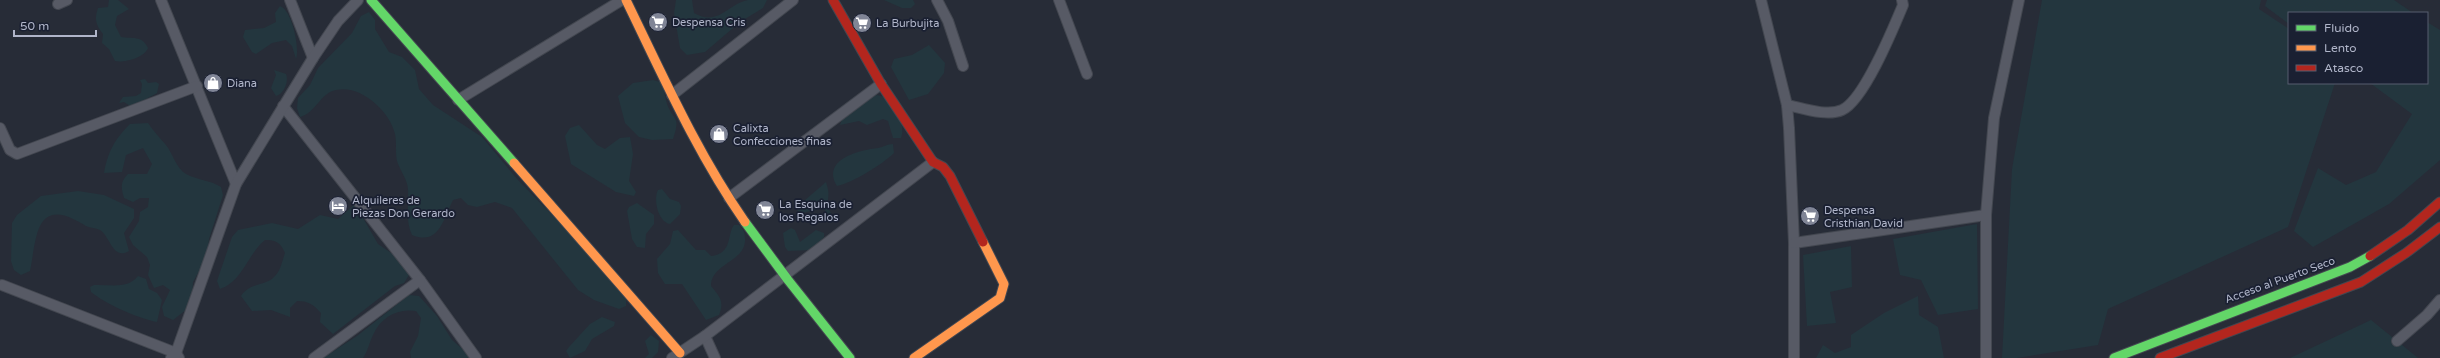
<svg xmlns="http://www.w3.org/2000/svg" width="2440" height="358" viewBox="0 0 2440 358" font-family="'Varela Round',sans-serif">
<rect width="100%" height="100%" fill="#272c37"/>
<g fill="#23363e">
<path d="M109 0H118L129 9 117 16 115 25 121 37C132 39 142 35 148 48 144 58 124 63 115 61L109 49 102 43 103 34C96 25 94 19 98 8L108 7Z"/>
<path d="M676 0H692L694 13C719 27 727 4 748 0 754 0 761 0 767 0L763 8 740 22 705 52 687 55 680 48 674 13Z"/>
<polygon points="884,0 913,0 915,4 911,8 902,8"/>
<polygon points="2042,0 2261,0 2259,9 2289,29 2289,83 2335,83 2288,227 2108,309 2098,345 2017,358 2002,358 2012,169"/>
<polygon points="2267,0 2394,0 2413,13 2289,13 2289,24 2265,6"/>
<path d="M280 6C292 10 300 48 296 59L292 46 286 40 272 43 256 54 252 52 243 37 245 30 264 28 276 22 275 13Z"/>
<path d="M369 12 375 20V29L389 52 402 57 415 70 419 89 433 105 482 137 517 179 619 284 626 297V306L619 309 594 300 578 290 512 208 495 202 477 207 468 205 461 198 453 200C443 220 439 246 412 235 405 220 409 206 408 190 408 180 400 171 397 161 395 153 397 143 395 134 390 111 360 84 336 90 320 93 316 113 300 117L297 108 298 98 310 85 318 68 352 33 361 16Z"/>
<polygon points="2427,22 2440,30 2440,160 2389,204 2313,247 2294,231 2318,168 2346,185 2376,172 2412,114 2370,83 2427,83"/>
<polygon points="929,45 945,63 944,73 928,94 909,100 891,67 894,59 912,55"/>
<path d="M274 70 286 74C289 82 284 94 276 96L271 88 276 75Z"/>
<polygon points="145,79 148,83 156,82 159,84 157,93 132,107 124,102 119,103 123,97 136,96 141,93 142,84 140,80"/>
<path d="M653 80 660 82C664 89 665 96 667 104 674 122 681 116 673 139L652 140 639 137 625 123 618 96 633 83Z"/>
<path d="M877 95 885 97C893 108 907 123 901 138H893L888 121 883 119 867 125 859 121 840 125C844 111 864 99 877 95Z"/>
<path d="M148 123C154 132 160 138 166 145 173 154 176 168 186 174 197 180 210 180 221 187L223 195 209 239 207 257 193 282 192 300 187 309 173 320 164 316 162 307 170 290 163 285 154 288 148 275 150 265 147 257 133 245 129 237 139 221 140 212 148 207 149 198H140L133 202 124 198C121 188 120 182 128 174H147L152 164 143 148 126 155 122 172 104 173C108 151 115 139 130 124Z"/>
<polygon points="579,125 597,145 605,149 620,138 630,137 633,154 629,181 636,192 634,196 616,192 571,164 565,136 570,128"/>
<path d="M893 144 894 153C883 164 852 183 837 186 821 159 860 150 878 148 884 147 887 144 893 144Z"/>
<path d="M826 182C830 195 828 193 828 205 828 211 833 214 833 220L830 223 825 210 821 208 803 213 798 212 797 207Z"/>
<path d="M662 189 670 199 679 202 681 206 680 214 670 224C658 222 653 199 658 190Z"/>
<path d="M78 191 104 195 134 209V218L124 233 129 251C113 261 110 236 100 230 96 228 90 228 86 226 72 218 51 205 40 226 34 239 33 257 30 271L21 275 14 270 11 261 12 223 17 215 41 196Z"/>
<polygon points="637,203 654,215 654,224 646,234 645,248 637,247 632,239 627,211 629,207"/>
<path d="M355 204 378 244 400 259 409 275 404 283 395 286 333 334 320 322 321 313C313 304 308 301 297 301L290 308V317L271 310 252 311 241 296C250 282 267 286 275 276 281 270 282 261 285 253 280 242 276 240 265 240 247 255 243 281 220 289L217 281 232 237 238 230 272 223 298 229 320 215 338 219Z"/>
<polygon points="1977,224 1978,309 1938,315 1921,280 1900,275 1893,239"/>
<path d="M734 225H739C744 230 745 233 745 239 746 262 711 263 711 286 719 296 725 301 719 315L706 320 682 284H665L658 273 657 259 670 244 673 231 678 230 696 250H705L711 256C733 254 727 233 734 225Z"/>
<polygon points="791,228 795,230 800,242 816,230 824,233 824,237 811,250 788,251 785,247 783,233"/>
<polygon points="1851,246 1852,287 1830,292 1836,323 1807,326 1803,255"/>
<path d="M138 276 146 279 149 289 157 293 162 300 157 322C137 318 106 304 91 292L90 287 94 285C109 284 127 290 138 276Z"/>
<path d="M409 295 419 296 437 316 452 340 473 358H411L410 352 418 336 421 318 416 311C397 308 381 317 373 335 369 343 368 351 363 358H323L357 336Z"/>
<polygon points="1918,296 1919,315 1938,327 1944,358 1816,358 1823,345 1835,353 1851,347 1851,335 1884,313"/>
<polygon points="602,317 615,322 614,326 592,339 585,351 570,358 566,351 569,347 590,324"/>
<polygon points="2371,320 2418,358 2290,358"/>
<polygon points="651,335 659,341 658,352 652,358 645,358 649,354 645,341"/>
</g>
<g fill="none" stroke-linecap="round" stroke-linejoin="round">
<g stroke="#434750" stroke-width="12">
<g id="street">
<polyline points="161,0 236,184"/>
<polyline points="290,0 313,58"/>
<polyline points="937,0 948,21 963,66"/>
<polyline points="1059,0 1087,74"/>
<polyline points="1761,0 1787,105 1789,128 1794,243 1794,358"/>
<polyline points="58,4 67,0"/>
<polyline points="672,95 793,0"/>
<polyline points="458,100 622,0"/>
<path d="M1787 105C1802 108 1827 117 1842 110 1864 100 1893 29 1903 5L1902 0"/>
<polyline points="283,106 420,280 476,358"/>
<polyline points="0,128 10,150 17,154 197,86"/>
<polyline points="729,198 881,84"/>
<polyline points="1794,243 1986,215"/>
<polyline points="2,285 176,353 179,358"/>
<polyline points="705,336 715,358"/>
<polyline points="2397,341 2427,315 2440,300"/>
<polyline points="171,358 176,353 236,184 313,58 338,21 358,0"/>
<polyline points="314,358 420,280"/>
<polyline points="672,358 705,336 933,162"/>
<polyline points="1986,358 1986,215 1994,118 2019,0"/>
</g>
</g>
<g stroke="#434750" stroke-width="11">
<g id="fast">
<polyline points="371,0 514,163"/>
<polyline points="745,222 788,280 850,358"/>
<polyline points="2114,358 2350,267 2370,256"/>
</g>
</g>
<g stroke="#434750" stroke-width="11">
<g id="slow">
<path d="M626 0C663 76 697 153 745 222"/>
<polyline points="514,163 680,353"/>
<polyline points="914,358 1000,298 1004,284 983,242"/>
</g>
</g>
<g stroke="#434750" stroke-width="11">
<g id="jam">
<polyline points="833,0 881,84 933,162 943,167 950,176 983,242"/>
<polyline points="2370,256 2408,230 2440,202"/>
<polyline points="2160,358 2361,282 2406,253 2440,227"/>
</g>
</g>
<use href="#street" stroke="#575a65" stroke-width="10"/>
<use href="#fast" stroke="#63d668" stroke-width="9"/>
<use href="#slow" stroke="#ff974d" stroke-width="9"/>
<use href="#jam" stroke="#b3261e" stroke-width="9"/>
</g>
<defs>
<g id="supermarket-disc" transform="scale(1)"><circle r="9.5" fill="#808596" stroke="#1a2032"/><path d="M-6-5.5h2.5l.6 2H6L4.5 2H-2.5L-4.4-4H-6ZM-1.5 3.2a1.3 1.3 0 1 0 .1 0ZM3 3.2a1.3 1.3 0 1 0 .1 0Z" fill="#fff"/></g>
<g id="shop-disc" transform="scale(1)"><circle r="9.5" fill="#808596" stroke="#1a2032"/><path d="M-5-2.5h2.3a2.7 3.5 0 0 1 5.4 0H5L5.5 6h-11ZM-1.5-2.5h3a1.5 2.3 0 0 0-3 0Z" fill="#fff"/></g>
<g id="hotel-disc" transform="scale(1)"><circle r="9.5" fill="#808596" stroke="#1a2032"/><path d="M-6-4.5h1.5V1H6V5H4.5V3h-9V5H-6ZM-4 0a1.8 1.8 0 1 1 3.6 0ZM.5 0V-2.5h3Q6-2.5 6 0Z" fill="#fff"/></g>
</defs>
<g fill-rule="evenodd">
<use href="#supermarket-disc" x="658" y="22"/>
<use href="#supermarket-disc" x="862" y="23"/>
<use href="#shop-disc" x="213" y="83"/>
<use href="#shop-disc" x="719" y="134"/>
<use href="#hotel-disc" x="338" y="206"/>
<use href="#supermarket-disc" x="765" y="210"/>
<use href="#supermarket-disc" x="1810" y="216"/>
</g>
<g text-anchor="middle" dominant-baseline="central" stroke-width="3.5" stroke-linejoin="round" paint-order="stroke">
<g font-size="11" fill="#b0b5c9" stroke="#1a2032" text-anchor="start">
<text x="672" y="22">Despensa Cris</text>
<text x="876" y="23">La Burbujita</text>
<text x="227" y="83">Diana</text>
<text x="733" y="128">Calixta<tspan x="733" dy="13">Confecciones finas</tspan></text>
<text x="352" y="200">Alquileres de<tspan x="352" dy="13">Piezas Don Gerardo</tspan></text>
<text x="779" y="204">La Esquina de<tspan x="779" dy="13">los Regalos</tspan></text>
<text x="1824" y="210">Despensa<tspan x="1824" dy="13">Cristhian David</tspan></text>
</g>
<g font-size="11" fill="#b0b5c9" stroke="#1a2032">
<text transform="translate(2280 280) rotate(-20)">Acceso al Puerto Seco</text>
</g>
</g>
<rect x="2288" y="12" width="140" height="72" fill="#1a2032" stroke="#565c6e"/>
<rect x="2296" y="25" width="20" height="6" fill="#63d668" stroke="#565c6e"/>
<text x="2324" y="32" font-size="12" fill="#b0b5c9">Fluido</text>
<rect x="2296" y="45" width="20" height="6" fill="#ff974d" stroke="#565c6e"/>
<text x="2324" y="52" font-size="12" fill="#b0b5c9">Lento</text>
<rect x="2296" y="65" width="20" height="6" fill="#b3261e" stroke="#565c6e"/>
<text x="2324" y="72" font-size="12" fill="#b0b5c9">Atasco</text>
<path d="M14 30v6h82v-6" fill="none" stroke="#b0b5c9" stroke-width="2"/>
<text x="20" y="30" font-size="12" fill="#b0b5c9" stroke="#1a2032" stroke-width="3" paint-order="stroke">50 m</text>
</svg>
